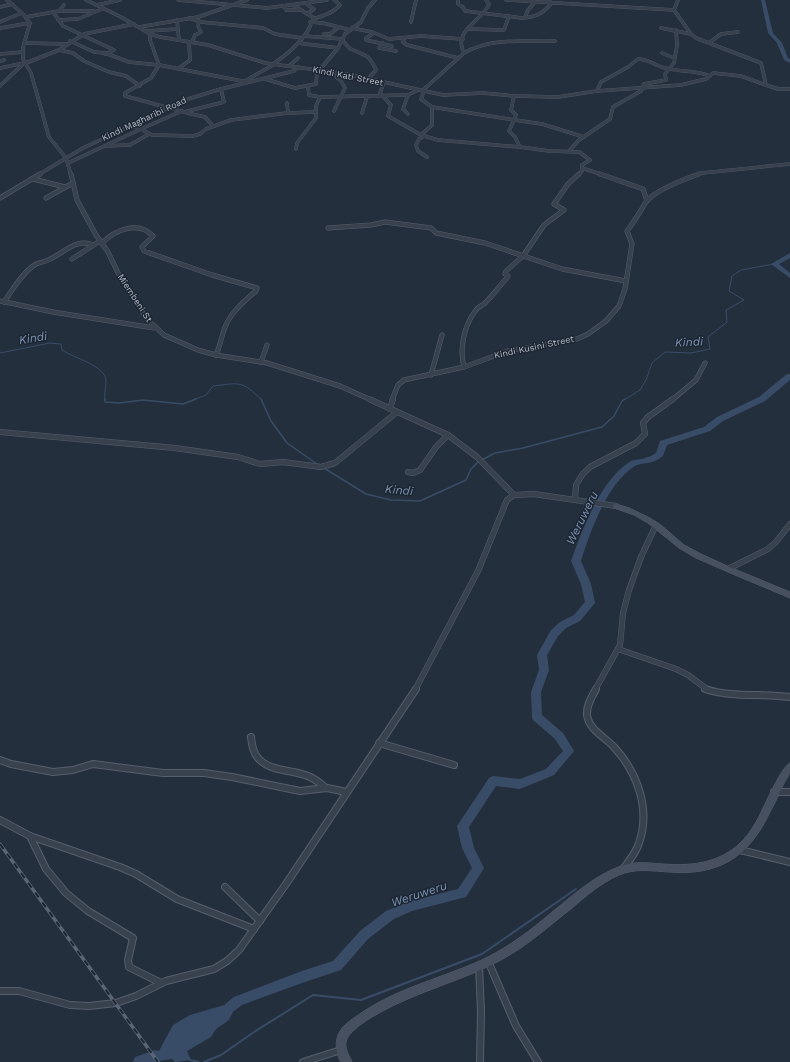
<svg xmlns="http://www.w3.org/2000/svg" width="790" height="1062" viewBox="0 0 790 1062" font-family="'Work Sans',sans-serif">
<rect width="100%" height="100%" fill="#242f3e"/>
<polygon fill="#394c67" points="238,1001 229,1020 216,1029 211,1037 187,1051 191,1060 175,1062 172,1059 151,1062 144,1060 159,1051 173,1025 190,1015"/>
<g fill="none" stroke-linecap="round" stroke-linejoin="round">
<g stroke="#394c67" stroke-width="1">
<path d="M0 353 50 343 61 344 62 350C74 358 106 366 106 381 106 388 104 393 105 400"/>
<path d="M193 400 206 395 213 386C241 383 241 380 262 400"/>
<polyline points="624,400 640,390 646,380 652,363 665,352 691,353 710,349 708,337 727,322 726,310 744,300 729,291 732,276 741,270 774,264"/>
</g>
<g stroke="#394c67" stroke-width="1.5">
<polyline points="105,399 105,402 119,403 143,400 183,404 196,399"/>
<polyline points="261,399 271,421 287,443 317,464"/>
<polyline points="324,468 366,494 391,500 420,501 466,480 471,469 478,462 495,453 523,448 602,427 614,416 622,401 625,399"/>
</g>
<g stroke="#394c67" stroke-width="2">
<polyline points="190,1060 199,1062"/>
<polyline points="204,1062 221,1055 254,1032 313,995 361,1000 482,954 576,889"/>
</g>
<g fill="#394c67" fill-rule="evenodd">
<polygon points="761,0 765,0 773,33 782,43 788,58 790,59 790,63 784,60 777,43 768,33"/>
<polygon points="790,253 790,258 779,264 790,273 790,278 771,264"/>
<path d="M787 374H790V380L765 401 723 421 710 431 667 445 663 456C660 458 656 461 652 462 647 464 640 463 635 466 607 483 590 532 581 561L591 584 595 603 580 621 566 628 558 636 547 655 549 670 541 692 542 715 563 733 574 751 554 775 520 789 496 786 469 827 474 848 484 868 466 897 412 911 394 919 368 939 341 970 302 983 242 1005 230 1014 225 1012 224 1008 225 1004 234 997 302 971 333 961 360 931 386 911 411 901 458 889 472 868 462 848 457 826 489 778 493 776 520 779 546 769 563 751 555 739 533 720 532 717 531 692 539 670 537 655 551 630 560 622 574 615 585 602 581 584 571 561C582 530 600 482 628 463 633 459 639 460 645 458 649 457 653 455 656 453L660 441 704 427 717 417 759 397Z"/>
<polygon points="155,1050 160,1052 162,1057 160,1062 133,1062 135,1057"/>
</g>
<g stroke="#565f6c" stroke-width="3.5">
<g id="street-far3">
<polyline points="7,0 22,13 30,23 23,47 23,59 31,73 49,137 66,158 71,175"/>
<polyline points="86,0 121,17 150,34 160,37 208,45 265,63 347,74 443,95 483,93 514,96 558,97 597,91 681,85 706,79 713,73 741,76 766,85"/>
<polyline points="178,0 267,8 327,0"/>
<path d="M458 0V4L463 7 465 11 522 18C536 17 542 14 551 4L550 0"/>
<polyline points="506,0 674,10"/>
<polyline points="678,0 674,10 691,34 696,38 761,63 766,85 778,89 790,89"/>
<polyline points="305,3 314,9 307,14"/>
<polyline points="97,5 120,0"/>
<polyline points="284,6 286,10 301,10"/>
<polyline points="0,7 12,4"/>
<polyline points="60,11 94,11"/>
<polyline points="53,12 63,26 114,50 105,54"/>
<polyline points="26,17 59,11 64,5"/>
<polyline points="525,17 528,10 535,2"/>
<polyline points="189,18 201,22 263,28 275,34 302,38"/>
<path d="M313 19C323 16 333 13 340 5L334 0"/>
<polyline points="58,20 78,19 102,9"/>
<polyline points="177,20 179,40"/>
<polyline points="0,22 22,13"/>
<polyline points="310,22 323,23 350,30"/>
<polyline points="411,22 416,0"/>
<polyline points="139,27 198,17 247,0"/>
<polyline points="0,28 30,23"/>
<polyline points="352,28 372,32 389,39 421,36 463,39"/>
<polyline points="661,28 691,34"/>
<polyline points="467,29 504,30 509,16"/>
<polyline points="147,31 178,29"/>
<polyline points="374,33 366,38 366,40 392,46"/>
<polyline points="150,34 150,40 159,65 151,78 125,93 125,96 184,112 224,102 221,89"/>
<polyline points="324,34 330,34 339,27"/>
<polyline points="304,36 343,39"/>
<polyline points="404,39 403,42 407,45 458,58"/>
<path d="M342 40C345 43 348 48 351 49 366 56 369 54 376 70L368 79"/>
<polyline points="70,41 94,52 105,53 129,62 159,65 247,82"/>
<polyline points="192,42 195,35 201,32 198,26 199,21"/>
<polyline points="25,43 67,44"/>
<polyline points="298,43 338,48"/>
<polyline points="383,43 379,48 396,51"/>
<polyline points="709,43 721,34 738,32"/>
<polyline points="59,50 73,53 84,61 109,72 126,76 140,86"/>
<path d="M464 53C492 37 524 42 555 41"/>
<polyline points="662,53 674,58"/>
<polyline points="0,54 23,52"/>
<polyline points="0,61 4,60"/>
<polyline points="26,63 59,50 84,34 134,24"/>
<path d="M272 65C285 56 298 46 307 32 310 28 311 22 314 18L293 5"/>
<polyline points="289,66 298,58"/>
<polyline points="0,68 24,63"/>
<polyline points="178,69 190,60 189,42"/>
<polyline points="330,72 341,81 345,88 334,111"/>
<polyline points="265,79 295,88 316,84 317,73 338,48 345,34 361,22 368,8 375,0"/>
<polyline points="245,81 273,65"/>
<polyline points="384,82 380,93 391,105 388,116 421,135 438,140 520,147"/>
<polyline points="0,86 25,62"/>
<polyline points="308,87 309,95 320,97 408,95 418,90"/>
<path d="M422 91 464 53C452 30 483 21 489 4L486 0"/>
<polyline points="424,91 421,99 432,107 515,120"/>
<path d="M597 91 601 82 628 67 638 59C646 59 652 63 659 66 675 73 694 69 710 76"/>
<polyline points="408,95 403,109 408,114"/>
<polyline points="514,96 511,110 516,115 509,131 515,137 520,147 549,151 579,152 590,160 582,165 582,171 578,175"/>
<polyline points="287,103 288,113 316,112"/>
<polyline points="187,113 205,117 213,126"/>
<polyline points="362,113 367,97"/>
<polyline points="515,120 542,124 584,137"/>
<polyline points="130,126 141,129 152,135 193,136 200,134 206,129 231,120 287,113"/>
<polyline points="141,129 182,111"/>
<polyline points="421,135 432,125 432,107"/>
<polyline points="424,136 419,139 416,145 418,151 427,157"/>
<polyline points="105,146 130,145 149,134"/>
<polyline points="296,149 297,143 316,118 316,106 320,97"/>
<polyline points="569,151 579,140 610,119 613,107 641,91 644,84 666,80 665,74 674,63 677,45 676,30"/>
<polyline points="68,163 141,129"/>
<polyline points="582,168 603,175"/>
<polyline points="38,175 83,148 188,99 221,89 294,71 299,67"/>
<polyline points="696,175 702,173 790,164"/>
</g>
</g>
<g stroke="#565f6c" stroke-width="5">
<g id="street-far2">
<polyline points="71,174 77,200 96,235 108,252 120,277 146,318 164,335 198,350 216,355 267,363 340,386 371,400"/>
<polyline points="600,174 643,189 647,201"/>
<polyline points="33,179 65,187"/>
<polyline points="0,198 40,174"/>
<polyline points="46,198 73,183"/>
<polyline points="328,228 371,225 385,222 431,228 436,233 485,243 562,269 626,281"/>
<path d="M102 243C115 230 138 220 153 236L142 247 144 251 212 275 257 288 256 291C243 302 229 314 224 330 221 339 220 346 216 355"/>
<polyline points="72,259 100,241"/>
<polyline points="0,301 53,312 154,328"/>
<path d="M4 302C13 289 23 272 36 264 40 262 45 262 48 260 63 254 77 237 93 245"/>
<polyline points="261,362 267,345"/>
<path d="M464 367C459 349 464 325 476 310 478 307 481 306 484 304 492 297 499 286 507 278L508 276 505 274 506 271 523 256 544 225 564 210 554 204 568 184 579 174"/>
<polyline points="431,375 442,335"/>
<path d="M392 400 398 385 404 380 464 367 508 351 577 339 588 334 606 321 619 306 625 289 632 244 627 231C634 222 640 212 646 202 655 190 685 179 699 174"/>
<polyline points="672,400 696,380 705,363"/>
</g>
</g>
<g stroke="#565f6c" stroke-width="6">
<g id="street-far1">
<polyline points="369,399 448,435 477,457 514,495"/>
<polyline points="390,409 393,399"/>
<polyline points="0,432 175,448 238,457 260,464 283,462 321,467 335,463 397,412"/>
<polyline points="408,472 413,473 420,470 436,447 448,435"/>
<polyline points="575,499 576,485 582,475 590,467 636,443 645,434 643,423 648,417 673,399"/>
<polyline points="728,569 768,549 776,542 790,524"/>
<polyline points="618,649 676,669 688,675 708,690"/>
<polyline points="415,690 478,571 507,500 514,495 534,494 616,506"/>
<polyline points="595,690 620,645 623,613 629,590 641,557 656,525"/>
</g>
</g>
<g stroke="#565f6c" stroke-width="8">
<g id="street">
<path d="M596 689C592 696 586 706 587 715 589 730 605 737 614 747 637 772 651 809 639 843 636 853 629 861 623 869"/>
<path d="M705 689C732 698 762 693 790 697"/>
<path d="M251 737C252 745 253 754 260 760 271 771 291 770 305 775 313 777 319 782 326 788"/>
<polyline points="379,743 454,765"/>
<polyline points="0,760 11,764 53,772 73,770 93,764 163,773 204,773 232,777 300,791 327,788 346,792"/>
<polyline points="774,792 790,792"/>
<polyline points="0,820 30,836 46,869 66,893 88,911 133,938 128,960 129,967 161,983"/>
<polyline points="30,836 120,867 136,874 177,899 254,929"/>
<polyline points="740,850 790,862"/>
<polyline points="225,887 260,921"/>
<polyline points="488,961 516,1026 538,1062"/>
<polyline points="479,966 481,1011 480,1062"/>
<polyline points="0,991 19,991 70,1005 89,1006 116,1003 136,996 166,981 214,969 227,961 239,950 286,884 416,689"/>
<polyline points="303,1062 341,1050"/>
</g>
</g>
<g stroke="#565f6c" stroke-width="1">
<g id="secondary">
<polygon points="614,504 616,504 629,508 648,517 661,525 684,545 701,554 727,566 790,592 790,598 735,575 696,558 679,548 648,523 634,515 614,508 613,506"/>
<path d="M790 763C790 766 790 771 789 774 788 778 785 781 783 785 779 794 775 803 770 812 749 857 719 876 669 872 652 871 635 868 619 875 601 883 586 896 572 908 549 926 527 946 501 960 462 981 418 991 379 1013 370 1018 360 1024 352 1032 341 1043 347 1051 352 1062L340 1061C335 1049 334 1038 343 1027 347 1023 352 1019 357 1016 395 988 444 978 486 958 510 946 531 930 551 913 572 896 595 875 621 866 635 861 649 863 663 864 690 866 715 864 737 846 745 839 751 831 756 822 762 812 781 766 790 763Z"/>
</g>
</g>
<use href="#street-far3" stroke="#38414e" stroke-width="3"/>
<use href="#street-far2" stroke="#38414e" stroke-width="4"/>
<use href="#street-far1" stroke="#38414e" stroke-width="5"/>
<use href="#street" stroke="#38414e" stroke-width="6"/>
<use href="#secondary" fill="#465061" fill-rule="evenodd"/>
<g stroke="#5a6575" stroke-width="3.5">
<polyline id="rail" points="0,844 158,1062"/>
</g>
<use href="#rail" stroke="#1d2633" stroke-width="2" stroke-dasharray="6" stroke-linecap="butt"/>
</g>
<g text-anchor="middle" dominant-baseline="central" stroke-width="3" stroke-linejoin="round" paint-order="stroke">
<g font-size="9" fill="#b4bcc9" stroke="#1d2633">
<text transform="translate(348 76) rotate(11)">Kindi Kati Street</text>
<text transform="translate(144 119) rotate(-25)">Kindi Magharibi Road</text>
<text transform="translate(135 298) rotate(57)">Miembeni St</text>
<text transform="translate(534 347) rotate(-12)">Kindi Kusini Street</text>
</g>
<g font-size="12" font-style="italic" fill="#7c92b1" stroke="#1d2633">
<text transform="translate(33 338) rotate(-9)">Kindi</text>
<text transform="translate(689 342) rotate(-3)">Kindi</text>
<text transform="translate(399 490) rotate(5)">Kindi</text>
<text transform="translate(582 518) rotate(-64)">Weruweru</text>
<text transform="translate(419 894) rotate(-18)">Weruweru</text>
</g>
</g>
</svg>
